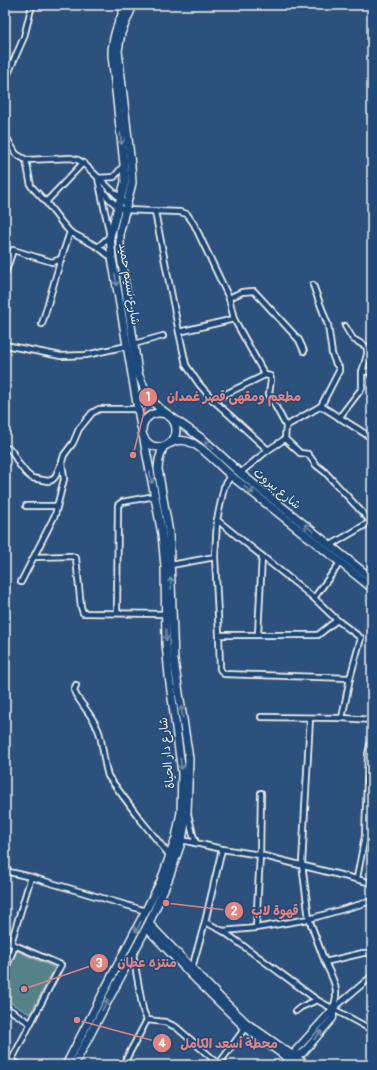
<svg xmlns="http://www.w3.org/2000/svg" width="377" height="1070" viewBox="0 0 377 1070" font-family="Pangolin,'Playpen Sans Arabic',sans-serif">
<rect width="100%" height="100%" fill="#2c517c"/>
<filter id="ink" filterUnits="userSpaceOnUse"><feTurbulence type="fractalNoise" baseFrequency=".025" numOctaves="2"/><feDisplacementMap in="SourceGraphic" scale="8" xChannelSelector="R" yChannelSelector="G"/><feConvolveMatrix kernelMatrix="1 2 1 2 8 2 1 2 1" color-interpolation-filters="sRGB"/></filter>
<g filter="url(#ink)">
<polygon fill="#558189" stroke="#a4b9b8" points="17,951 55,968 30,1014 5,1000 5,977"/>
<g fill="none" stroke-linecap="round" stroke-linejoin="round">
<g stroke="#f4f1e8" stroke-width="8">
<g id="minor">
<polyline points="5,78 7,76 24,37 32,5"/>
<polyline points="5,135 16,154 26,160 71,158 78,160 83,163 126,204"/>
<polyline points="26,160 31,186 46,202 62,223 70,232 98,247 112,258"/>
<path d="M101 188C107 198 114 205 124 210L180 212 187 214 194 224 229 298 234 319 265 375 270 376 271 380 269 394 286 426 285 439 300 453 308 454 316 465 325 472 371 522"/>
<polyline points="46,202 83,163"/>
<polyline points="155,212 179,332 186,365 199,384 213,400 268,450"/>
<polyline points="98,247 110,236 98,178 114,177 124,165"/>
<polyline points="5,274 13,250 52,262 61,259"/>
<polyline points="229,298 242,292 254,291 299,340 304,351"/>
<polyline points="42,324 61,259 70,232"/>
<polyline points="345,326 353,339 367,347 367,355 362,372"/>
<polyline points="179,332 234,319"/>
<polyline points="134,344 163,336"/>
<polyline points="5,345 61,356 86,355 127,346"/>
<polyline points="213,400 265,375"/>
<polyline points="321,406 372,438"/>
<polyline points="339,418 362,388 362,372 372,371"/>
<polyline points="286,426 321,406 339,371 339,367 336,364 332,354 328,325 313,285"/>
<polyline points="5,447 11,450 19,464 26,473 32,478 48,481 52,480 55,477 62,462"/>
<polyline points="240,473 268,450 285,439"/>
<polyline points="231,476 224,487 217,520 215,557 219,635 318,635 337,620"/>
<polyline points="26,506 57,506"/>
<polyline points="217,520 314,598 337,620 361,638 350,678 342,718"/>
<polyline points="331,545 372,521"/>
<polyline points="35,557 71,556 76,558 81,607 83,613 165,614"/>
<polyline points="171,565 215,557"/>
<polyline points="21,582 55,515 64,479 62,462 64,455 73,443 79,429 92,413 99,409 138,409"/>
<polyline points="314,598 340,563"/>
<polyline points="117,612 118,505 122,502 155,496"/>
<polyline points="258,634 262,556"/>
<polyline points="219,635 220,669 224,674 350,678"/>
<path d="M76 685 74 690 76 695C84 708 96 720 100 735 103 749 104 763 108 776L140 819 170 856"/>
<polyline points="261,717 342,718 372,720"/>
<polyline points="188,814 193,835 196,843"/>
<polyline points="365,836 372,838"/>
<polyline points="182,840 222,849 260,855 372,883"/>
<polyline points="5,871 31,877 146,911"/>
<polyline points="357,878 365,836 368,754 372,736"/>
<polyline points="372,901 309,919 325,962 363,953 372,953"/>
<polyline points="205,922 223,931 317,1000 372,1030"/>
<polyline points="256,928 260,855 261,793"/>
<polyline points="223,931 256,928 309,919 302,864 310,718"/>
<polyline points="5,941 61,965 9,1065"/>
<polyline points="11,943 31,877"/>
<path d="M325 962C332 977 341 991 333 1007"/>
<polyline points="192,968 205,922 222,849"/>
<polyline points="5,970 15,946"/>
<polyline points="5,1007 30,1023"/>
<polyline points="333,1009 372,976"/>
<polyline points="296,1011 301,1007 317,1000"/>
<polyline points="147,1020 165,1022 176,1027 220,1065"/>
<polyline points="11,1061 20,1065"/>
<polyline points="123,1065 147,1020 143,1010 133,954"/>
<polyline points="218,1065 245,1028"/>
</g>
</g>
<g stroke="#f4f1e8" stroke-width="9">
<g id="tertiary">
<polyline points="149,923 222,999 247,1023 307,1065"/>
<polyline points="146,928 190,974 245,1028 297,1065"/>
<polyline points="295,1056 303,1053 333,1018 333,1009"/>
<polyline points="293,1058 296,1050 333,1009"/>
</g>
</g>
<g stroke="#f4f1e8" stroke-width="10">
<g id="secondary">
<path d="M126 5C119 22 112 36 112 55L124 164 125 182 110 236 112 258 141 427"/>
<polyline points="133,5 121,33 118,51 131,165 132,183 120,231 120,250 138,373 147,395 159,408 204,440 240,473 372,579"/>
<circle cx="159" cy="430" r="17"/>
<path d="M171 443C177 439 186 440 192 443 207 450 221 468 234 478 280 514 326 551 372 588"/>
<polyline points="66,1065 161,881 176,838 181,812 182,773 169,676 166,644 165,567 162,534 144,440"/>
<polyline points="74,1065 149,923 168,880 182,840 187,812 189,759 174,660 169,533 158,469 159,460 163,447"/>
</g>
</g>
<use href="#minor" stroke="#1f4a7a" stroke-width="4.5"/>
<use href="#tertiary" stroke="#1f4a7a" stroke-width="6"/>
<use href="#secondary" stroke="#1f4a7a" stroke-width="7"/>
</g>
<defs><path id="oneway-shaft" d="M-6 0H5M1.5-3L5.5 0L1.5 3" fill="none" stroke-width="1.6" stroke-linecap="round" stroke-linejoin="round"/></defs>
<g stroke="#748da6">
<use href="#oneway-shaft" transform="translate(121 139) rotate(83)"/>
<use href="#oneway-shaft" transform="translate(116 280) rotate(80)"/>
<use href="#oneway-shaft" transform="translate(209 445) rotate(-138)"/>
<use href="#oneway-shaft" transform="translate(151 478) rotate(78)"/>
<use href="#oneway-shaft" transform="translate(249 490) rotate(38)"/>
<use href="#oneway-shaft" transform="translate(309 528) rotate(-141)"/>
<use href="#oneway-shaft" transform="translate(171 583) rotate(-90)"/>
<use href="#oneway-shaft" transform="translate(166 635) rotate(88)"/>
<use href="#oneway-shaft" transform="translate(182 712) rotate(-99)"/>
<use href="#oneway-shaft" transform="translate(181 764) rotate(82)"/>
<use href="#oneway-shaft" transform="translate(138 927) rotate(117)"/>
<use href="#oneway-shaft" transform="translate(105 1005) rotate(-62)"/>
<use href="#oneway-shaft" transform="translate(318 1035) rotate(-50)"/>
</g>
</g>
<g text-anchor="middle" dominant-baseline="central" stroke-width="3" stroke-linejoin="round" paint-order="stroke">
<g font-size="12" fill="#f4f1e8" stroke="#1f4a7a">
<text transform="translate(129 284) rotate(81)">شارع نسيم حميد</text>
<text transform="translate(277 489) rotate(39)">شارع بيروت</text>
<text transform="translate(167 753) rotate(-96)">شارع دار الحياة</text>
</g>
</g>
<path fill="none" stroke="#e4827e" stroke-width="1.5" d="M133 455L148 397M166 903L234 911M24 989L99 963M77 1020L162 1043"/>
<g fill="#e4827e" stroke="#1f4a7a" stroke-width="1.5">
<circle cx="133" cy="455" r="4"/>
<circle cx="166" cy="903" r="4"/>
<circle cx="24" cy="989" r="4"/>
<circle cx="77" cy="1020" r="4"/>
<circle cx="148" cy="397" r="10"/>
<circle cx="234" cy="911" r="10"/>
<circle cx="99" cy="963" r="10"/>
<circle cx="162" cy="1043" r="10"/>
</g>
<g font-size="12" text-anchor="middle" font-weight="bold" fill="#fff">
<text x="148" y="401">1</text>
<text x="234" y="915">2</text>
<text x="99" y="967">3</text>
<text x="162" y="1047">4</text>
</g>
<g font-size="13" text-anchor="middle" font-weight="bold" fill="#e4827e" stroke="#1f4a7a" stroke-width="3" stroke-linejoin="round" paint-order="stroke">
<text x="234" y="401">مطعم ومقهى قصر غمدان</text>
<text x="275" y="915">قهوة لاب</text>
<text x="147" y="967">منتزه عطان</text>
<text x="229" y="1048">محطة أسعد الكامل</text>
</g>
<rect width="377" height="1070" fill="none" stroke="#1f4a7a" stroke-width="20"/>
<rect x="10" y="10" width="357" height="1050" fill="none" stroke="#f4f1e8" stroke-width="1.5" filter="url(#ink)"/>
</svg>
